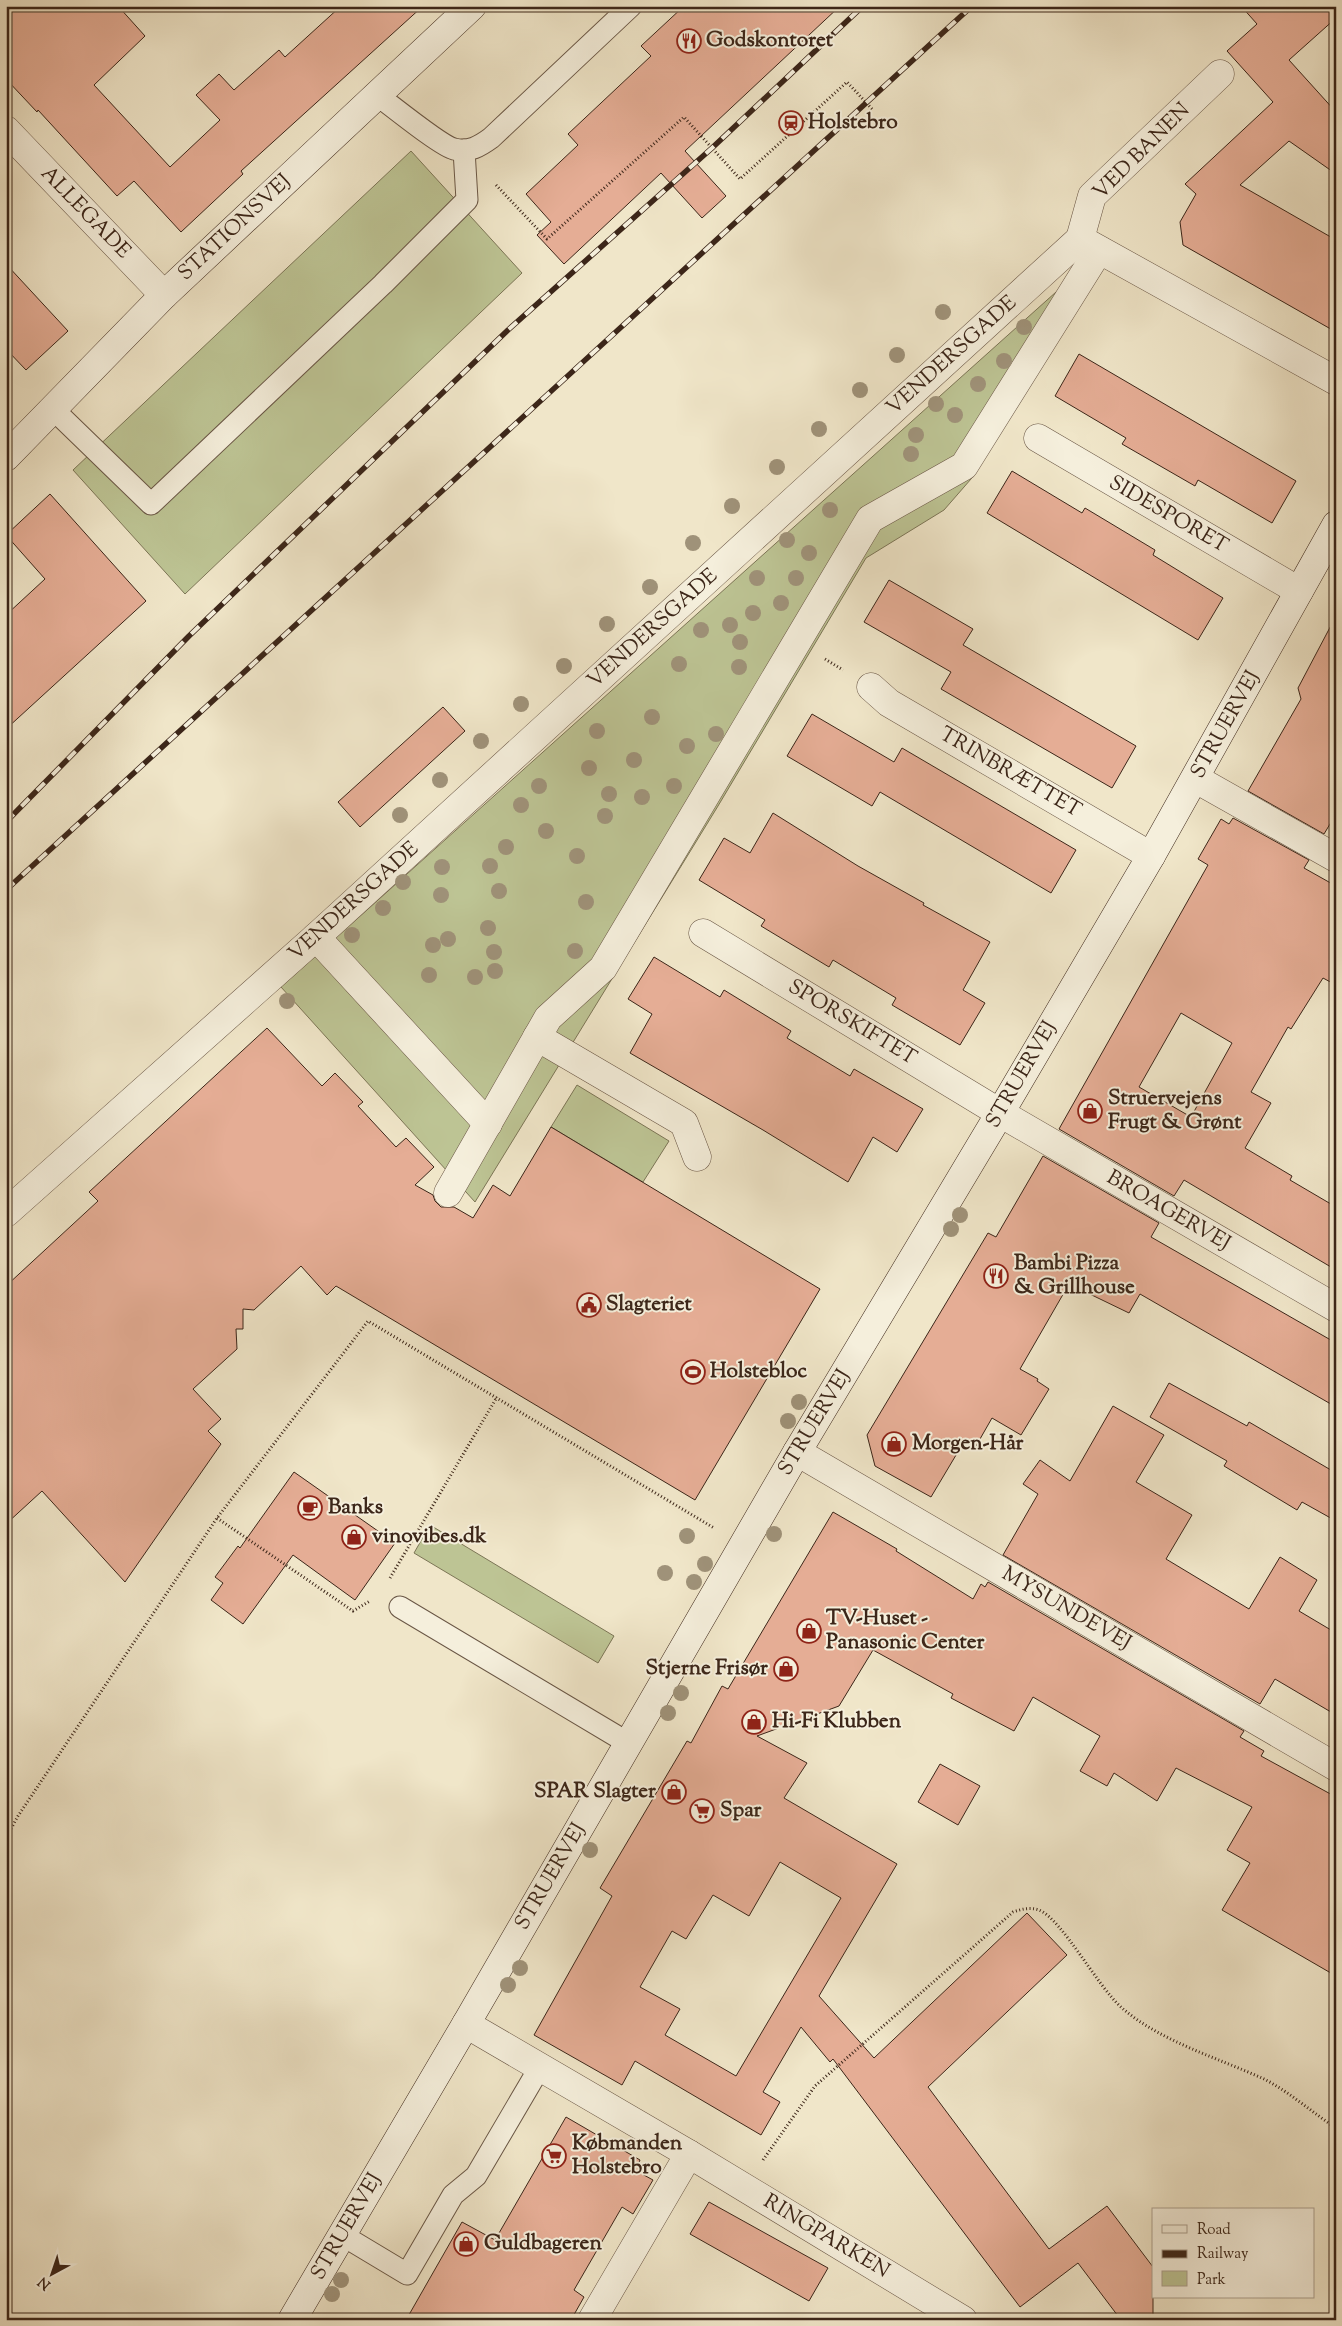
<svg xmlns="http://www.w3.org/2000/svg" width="1342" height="2326" viewBox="0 0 1342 2326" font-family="'Sorts Mill Goudy',serif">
<rect width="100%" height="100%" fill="#f0e6c9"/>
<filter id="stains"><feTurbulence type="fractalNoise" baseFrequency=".004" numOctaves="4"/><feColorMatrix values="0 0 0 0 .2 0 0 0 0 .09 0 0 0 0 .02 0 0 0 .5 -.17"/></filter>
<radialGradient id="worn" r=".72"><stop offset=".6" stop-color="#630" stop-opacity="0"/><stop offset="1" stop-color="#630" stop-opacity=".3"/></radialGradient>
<g fill="#bdc494" stroke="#7c7556">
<polygon points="411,151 522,273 185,594 73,470"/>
<polygon points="1087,285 971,479 944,510 866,558 718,806 475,1202 281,987 1056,292"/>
<polygon points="577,1085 669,1141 643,1182 551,1127"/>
<polygon points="430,1525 614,1636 598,1663 414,1553"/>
</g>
<g fill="#e5ad95" stroke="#3c2619" fill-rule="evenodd">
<polygon points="6,6 118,6 145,36 94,85 170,167 220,120 196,95 219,74 234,90 279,50 285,57 341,6 423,6 241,171 243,174 181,232 134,181 117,196 38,110 37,112 6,79"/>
<polygon points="684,6 840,6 685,151 726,196 702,218 661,173 564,264 537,235 551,222 526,194 578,145 568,134 651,56 641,46"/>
<polygon points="1241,6 1336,6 1336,18 1289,60 1336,112 1336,174 1289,141 1240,185 1336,240 1336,332 1183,245 1180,222 1196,194 1185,184 1273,102 1227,51 1257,24"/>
<polygon points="6,264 68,331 26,370 6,349"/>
<polygon points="1079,354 1296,481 1272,523 1198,480 1195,486 1122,444 1126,438 1055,396"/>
<polygon points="1012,471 1082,513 1085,508 1155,550 1153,555 1223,598 1198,640 987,513"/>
<polygon points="50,494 146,601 6,729 6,615 45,579 6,535"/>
<polygon points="889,580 973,629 963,645 1136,746 1112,788 941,689 951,672 864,622"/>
<polygon points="1336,616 1336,814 1324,834 1248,791 1301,699 1298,688"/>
<polygon points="443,707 465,731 360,827 338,802"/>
<polygon points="812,714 894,762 902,748 1076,850 1051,893 880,792 872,806 787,756"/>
<polygon points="773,813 858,866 924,903 923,905 990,942 963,990 985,1003 960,1045 892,1005 896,998 833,960 829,967 761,926 765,920 699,880 724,838 750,853"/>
<path d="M1233 818 1309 860 1304 868 1336 886V985L1323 978 1291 1029 1288 1027 1251 1092 1271 1103 1245 1148 1292 1176 1290 1180 1336 1207V1270L1184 1180 1174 1196 1059 1129 1208 865 1198 859 1221 819 1229 824ZM1181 1013 1232 1043 1191 1117 1139 1087Z"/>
<polygon points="654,957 720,997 724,990 791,1031 787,1038 850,1076 854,1069 923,1109 897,1152 873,1137 848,1182 763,1130 630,1053 652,1014 628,999"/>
<polygon points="267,1028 322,1086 335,1073 363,1102 358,1106 396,1147 406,1138 434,1167 415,1185 433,1195 435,1201 441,1207 454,1207 473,1218 493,1185 510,1196 551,1127 820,1289 695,1500 336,1286 327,1295 301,1266 254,1310 243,1309 243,1329 236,1329 237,1349 193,1389 221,1419 208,1431 221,1444 125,1582 42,1491 6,1524 6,1286 98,1201 89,1192"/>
<polygon points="1043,1156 1159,1223 1151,1237 1336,1343 1336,1407 1140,1294 1129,1313 1069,1284 1020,1369 1038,1379 1037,1381 1049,1389 1021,1435 992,1418 976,1446 965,1440 931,1497 875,1466 867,1435 988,1233 996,1237"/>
<polygon points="1169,1383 1247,1426 1249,1422 1336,1473 1336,1521 1302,1502 1297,1510 1224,1466 1227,1461 1150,1417"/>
<polygon points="1113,1406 1164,1435 1136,1482 1192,1515 1166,1559 1249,1609 1280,1557 1317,1580 1299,1611 1336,1633 1336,1715 1275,1679 1260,1704 1003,1555 1038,1494 1023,1484 1040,1460 1070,1481"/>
<polygon points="294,1472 395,1543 355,1600 293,1555 243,1624 211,1600 223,1583 215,1577 238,1546 240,1548"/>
<path d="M833 1512 897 1549 896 1551 973 1599 981 1584 985 1587 988 1582 1244 1731 1240 1737 1264 1751 1261 1756 1336 1797V1976L1222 1910 1250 1863 1227 1850 1252 1807 1176 1768 1157 1801 1114 1773 1107 1786 1080 1771 1100 1736 1033 1697 1014 1731 951 1698 953 1694 873 1650 839 1706 757 1736 807 1763 784 1798 897 1864 819 1996 874 2058 1027 1913 1067 1955 928 2087 1049 2249 1107 2206 1153 2267V2320H1121L1078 2263 1020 2307 833 2059 830 2062 801 2027 763 2092 780 2102 761 2135 635 2061 622 2085 534 2035 612 1896 600 1888 687 1741 691 1743 722 1686 728 1689ZM780 1862 841 1898 736 2076 665 2035 680 2009 640 1987 672 1931 686 1939 713 1895 749 1916Z"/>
<polygon points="940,1764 980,1786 958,1825 918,1802"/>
<polygon points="566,2117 640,2160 638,2165 644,2169 642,2174 653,2180 633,2214 622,2207 574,2290 584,2297 571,2320 406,2320 462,2222 495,2240"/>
<polygon points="709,2202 828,2268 809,2301 690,2234"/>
</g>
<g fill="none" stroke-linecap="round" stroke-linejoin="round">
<g stroke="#695645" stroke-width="23">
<g id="lane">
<path d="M377 95C392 106 441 146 454 149 469 153 480 146 491 138L631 6"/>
<polyline points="53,409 151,504 383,284 467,200 464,150"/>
<polyline points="400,1607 628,1743"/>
<polyline points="342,2235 407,2274 453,2195 476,2176 540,2067"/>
</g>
</g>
<g stroke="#695645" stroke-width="29">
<g id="street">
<polyline points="6,130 164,295"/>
<polyline points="1080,239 1092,196 1220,74"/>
<polyline points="1038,438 1299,591"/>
<polyline points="871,687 889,703 1151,856"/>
<polyline points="1196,779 1336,858"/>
<polyline points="703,933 1000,1113 1336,1308"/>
<polyline points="316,937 488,1124"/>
<polyline points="537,1037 684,1123 697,1157"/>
<polyline points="448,1193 548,1018 603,968 870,519 964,466 1099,250"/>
<polyline points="6,1213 316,937 1080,239 1336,381"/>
<polyline points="797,1452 1336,1767"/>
<polyline points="466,2024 689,2154 963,2320"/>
<polyline points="592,2320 689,2154"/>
</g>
</g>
<g stroke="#3c2619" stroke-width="29">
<g id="secondary">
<polyline points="6,457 164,295 472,6"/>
<polyline points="292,2320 466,2024 797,1452 1000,1113 1151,856 1336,525"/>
</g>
</g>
<g stroke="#3c2619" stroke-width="3" stroke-dasharray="1 2.5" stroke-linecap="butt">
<polyline points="496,185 547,239 684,117 740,179 847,82 873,110"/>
<polyline points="825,659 843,670"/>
<polyline points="217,1518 353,1611 370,1601"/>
<polyline points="390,1578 497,1397"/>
<polyline points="6,1838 18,1816 217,1518 368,1321 714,1528"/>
<path d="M763 2160 815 2086 1013 1912C1022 1909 1030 1907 1039 1910 1062 1919 1097 1986 1122 2008 1160 2041 1218 2058 1264 2079 1288 2091 1313 2113 1336 2128"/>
</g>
<use href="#lane" stroke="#f5efdc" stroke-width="21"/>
<use href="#street" stroke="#f5efdc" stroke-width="28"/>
<use href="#secondary" stroke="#f5efdc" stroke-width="28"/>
<g stroke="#3c2619" stroke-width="5.5">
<g id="rail">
<polyline points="6,822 189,636 508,330 712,148 863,6"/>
<polyline points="6,890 972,6"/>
</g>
</g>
<use href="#rail" stroke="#f5efdc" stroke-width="4" stroke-dasharray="11" stroke-linecap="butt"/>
</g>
<g fill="#9f9279">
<circle cx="943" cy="312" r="8"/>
<circle cx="1024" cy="327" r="8"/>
<circle cx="897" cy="355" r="8"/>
<circle cx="1004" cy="361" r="8"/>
<circle cx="978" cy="384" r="8"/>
<circle cx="860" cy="390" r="8"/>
<circle cx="936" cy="404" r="8"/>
<circle cx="955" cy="415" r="8"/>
<circle cx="819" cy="429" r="8"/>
<circle cx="916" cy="435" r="8"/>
<circle cx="911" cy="454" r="8"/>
<circle cx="777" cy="467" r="8"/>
<circle cx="732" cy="506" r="8"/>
<circle cx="830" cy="510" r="8"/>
<circle cx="787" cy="540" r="8"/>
<circle cx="693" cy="543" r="8"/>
<circle cx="809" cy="553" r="8"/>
<circle cx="757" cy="578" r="8"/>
<circle cx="796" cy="578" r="8"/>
<circle cx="650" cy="587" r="8"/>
<circle cx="781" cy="603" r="8"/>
<circle cx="753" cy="613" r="8"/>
<circle cx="607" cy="624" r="8"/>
<circle cx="730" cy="625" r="8"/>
<circle cx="701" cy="630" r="8"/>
<circle cx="740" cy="642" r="8"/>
<circle cx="679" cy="664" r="8"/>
<circle cx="564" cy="666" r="8"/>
<circle cx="739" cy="667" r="8"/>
<circle cx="521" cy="704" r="8"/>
<circle cx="652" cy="717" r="8"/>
<circle cx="597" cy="731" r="8"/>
<circle cx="716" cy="734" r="8"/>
<circle cx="481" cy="741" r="8"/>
<circle cx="687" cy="746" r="8"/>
<circle cx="634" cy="760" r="8"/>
<circle cx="589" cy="768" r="8"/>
<circle cx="440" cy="780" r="8"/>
<circle cx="539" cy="786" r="8"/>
<circle cx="674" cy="786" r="8"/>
<circle cx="609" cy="794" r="8"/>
<circle cx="642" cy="797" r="8"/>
<circle cx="521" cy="805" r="8"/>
<circle cx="400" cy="815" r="8"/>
<circle cx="605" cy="816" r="8"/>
<circle cx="546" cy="831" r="8"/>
<circle cx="506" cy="847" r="8"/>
<circle cx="577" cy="856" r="8"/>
<circle cx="490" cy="866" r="8"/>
<circle cx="442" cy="867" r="8"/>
<circle cx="403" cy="882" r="8"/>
<circle cx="499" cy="891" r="8"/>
<circle cx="441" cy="895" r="8"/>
<circle cx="586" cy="902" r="8"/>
<circle cx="383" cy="908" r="8"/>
<circle cx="488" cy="928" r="8"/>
<circle cx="352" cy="935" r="8"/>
<circle cx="448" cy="939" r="8"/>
<circle cx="433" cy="945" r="8"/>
<circle cx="575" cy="951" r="8"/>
<circle cx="494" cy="952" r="8"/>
<circle cx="495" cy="971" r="8"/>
<circle cx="429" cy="975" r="8"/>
<circle cx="475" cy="977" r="8"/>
<circle cx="287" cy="1001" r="8"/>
<circle cx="960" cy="1215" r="8"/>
<circle cx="951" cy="1229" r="8"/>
<circle cx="799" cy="1402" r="8"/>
<circle cx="788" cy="1421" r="8"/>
<circle cx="774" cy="1534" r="8"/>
<circle cx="687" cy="1536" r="8"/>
<circle cx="705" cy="1564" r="8"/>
<circle cx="665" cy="1573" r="8"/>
<circle cx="694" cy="1582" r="8"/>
<circle cx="681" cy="1693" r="8"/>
<circle cx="668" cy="1713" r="8"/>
<circle cx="590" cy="1850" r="8"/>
<circle cx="520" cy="1968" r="8"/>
<circle cx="508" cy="1985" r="8"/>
<circle cx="341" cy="2280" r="8"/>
<circle cx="332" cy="2294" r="8"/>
</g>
<defs>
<g id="restaurant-ring" transform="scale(1.25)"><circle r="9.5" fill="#f5efdc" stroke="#8f2418" stroke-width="1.5"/><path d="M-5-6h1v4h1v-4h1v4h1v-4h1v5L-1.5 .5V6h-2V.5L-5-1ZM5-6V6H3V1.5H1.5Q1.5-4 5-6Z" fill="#8f2418"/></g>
<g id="station-ring" transform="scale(1.25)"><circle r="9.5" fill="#f5efdc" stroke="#8f2418" stroke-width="1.5"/><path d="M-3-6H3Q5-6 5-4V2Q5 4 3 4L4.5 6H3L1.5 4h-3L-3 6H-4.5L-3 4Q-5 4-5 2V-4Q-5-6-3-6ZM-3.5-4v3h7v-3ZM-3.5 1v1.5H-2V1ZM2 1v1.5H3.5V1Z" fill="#8f2418"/></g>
<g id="shop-ring" transform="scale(1.25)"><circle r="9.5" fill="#f5efdc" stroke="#8f2418" stroke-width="1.5"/><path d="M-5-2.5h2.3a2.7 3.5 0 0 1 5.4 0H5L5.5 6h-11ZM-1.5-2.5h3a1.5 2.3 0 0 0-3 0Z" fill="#8f2418"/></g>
<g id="civic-ring" transform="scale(1.25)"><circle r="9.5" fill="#f5efdc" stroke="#8f2418" stroke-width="1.5"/><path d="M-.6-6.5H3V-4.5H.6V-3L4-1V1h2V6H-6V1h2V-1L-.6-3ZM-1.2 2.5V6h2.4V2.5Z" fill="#8f2418"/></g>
<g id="stadium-ring" transform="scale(1.25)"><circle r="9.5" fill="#f5efdc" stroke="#8f2418" stroke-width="1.5"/><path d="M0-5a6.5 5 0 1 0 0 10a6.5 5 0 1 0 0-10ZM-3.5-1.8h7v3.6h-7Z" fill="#8f2418"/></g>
<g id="cafe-ring" transform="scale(1.25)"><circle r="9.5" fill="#f5efdc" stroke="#8f2418" stroke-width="1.5"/><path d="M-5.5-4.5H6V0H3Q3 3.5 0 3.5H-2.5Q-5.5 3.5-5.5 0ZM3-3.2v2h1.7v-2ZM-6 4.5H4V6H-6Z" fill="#8f2418"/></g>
<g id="supermarket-ring" transform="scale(1.25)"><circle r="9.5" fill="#f5efdc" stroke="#8f2418" stroke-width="1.5"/><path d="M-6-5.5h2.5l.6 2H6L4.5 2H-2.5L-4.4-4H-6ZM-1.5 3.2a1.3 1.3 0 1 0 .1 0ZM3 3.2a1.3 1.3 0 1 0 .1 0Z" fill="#8f2418"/></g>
</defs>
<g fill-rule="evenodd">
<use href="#restaurant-ring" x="689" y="41"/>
<use href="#station-ring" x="791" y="123"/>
<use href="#shop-ring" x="1090" y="1111"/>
<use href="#restaurant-ring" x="996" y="1276"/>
<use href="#civic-ring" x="589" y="1305"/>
<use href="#stadium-ring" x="693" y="1372"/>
<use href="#shop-ring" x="894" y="1444"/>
<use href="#cafe-ring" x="310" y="1508"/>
<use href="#shop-ring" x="354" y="1537"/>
<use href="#shop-ring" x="809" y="1631"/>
<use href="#shop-ring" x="786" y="1669"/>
<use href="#shop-ring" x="754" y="1722"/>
<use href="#shop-ring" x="674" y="1792"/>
<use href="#supermarket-ring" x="702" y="1811"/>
<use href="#supermarket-ring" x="554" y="2156"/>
<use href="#shop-ring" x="466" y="2244"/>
</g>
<g text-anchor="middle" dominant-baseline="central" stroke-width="4" stroke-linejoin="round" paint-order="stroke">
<g font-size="21" font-weight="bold" fill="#3c2619" stroke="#f5efdc" text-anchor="start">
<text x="706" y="41">Godskontoret</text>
<text x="808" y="123">Holstebro</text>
<text x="1108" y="1099">Struervejens<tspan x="1108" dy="24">Frugt &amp; Grønt</tspan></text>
<text x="1014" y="1264">Bambi Pizza<tspan x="1014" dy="24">&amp; Grillhouse</tspan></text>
<text x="606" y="1305">Slagteriet</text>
<text x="710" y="1372">Holstebloc</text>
<text x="912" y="1444">Morgen-Hår</text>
<text x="328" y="1508">Banks</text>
<text x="372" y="1537">vinovibes.dk</text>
<text x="826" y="1619">TV-Huset -<tspan x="826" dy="24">Panasonic Center</tspan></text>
<text x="768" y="1669" text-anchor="end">Stjerne Frisør</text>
<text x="772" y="1722">Hi-Fi Klubben</text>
<text x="656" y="1792" text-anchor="end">SPAR Slagter</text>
<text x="720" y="1811">Spar</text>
<text x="572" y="2144">Købmanden<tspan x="572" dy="24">Holstebro</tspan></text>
<text x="484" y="2244">Guldbageren</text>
</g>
<g font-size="21" fill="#3c2619" stroke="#f5efdc">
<text transform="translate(1142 152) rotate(-45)">VED BANEN</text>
<text transform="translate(85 213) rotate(46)">ALLEGADE</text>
<text transform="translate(235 228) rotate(-43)">STATIONSVEJ</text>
<text transform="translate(952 356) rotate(-42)">VENDERSGADE</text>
<text transform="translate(1168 515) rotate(30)">SIDESPORET</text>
<text transform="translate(653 629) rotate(-42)">VENDERSGADE</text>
<text transform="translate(1226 725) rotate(-61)">STRUERVEJ</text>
<text transform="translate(1010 773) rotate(30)">TRINBRÆTTET</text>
<text transform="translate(354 902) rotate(-42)">VENDERSGADE</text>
<text transform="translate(852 1023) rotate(31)">SPORSKIFTET</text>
<text transform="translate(1022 1075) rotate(-60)">STRUERVEJ</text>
<text transform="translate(1168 1211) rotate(30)">BROAGERVEJ</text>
<text transform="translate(815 1423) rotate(-59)">STRUERVEJ</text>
<text transform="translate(1066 1609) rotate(30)">MYSUNDEVEJ</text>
<text transform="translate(551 1877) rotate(-60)">STRUERVEJ</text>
<text transform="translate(347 2227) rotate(-60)">STRUERVEJ</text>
<text transform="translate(826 2237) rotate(31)">RINGPARKEN</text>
</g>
</g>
<rect width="1342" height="2326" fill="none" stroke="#f0e6c9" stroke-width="25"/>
<rect x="8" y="8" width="1327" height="2311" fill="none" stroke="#3c2619" stroke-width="2.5"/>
<rect x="12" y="12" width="1317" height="2301" fill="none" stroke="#3c2619"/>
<rect x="1152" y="2208" width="162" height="90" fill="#f5efdc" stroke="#ab9f8e"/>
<rect x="1162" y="2225" width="25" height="8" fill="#f5efdc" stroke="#ab9f8e"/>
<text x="1197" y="2234" font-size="15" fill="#3c2619">Road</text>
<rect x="1162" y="2250" width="25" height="8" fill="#3c2619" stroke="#ab9f8e"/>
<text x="1197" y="2258" font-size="15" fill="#3c2619">Railway</text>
<rect x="1162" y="2271" width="25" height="15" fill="#bdc494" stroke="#ab9f8e"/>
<text x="1197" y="2284" font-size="15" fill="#3c2619">Park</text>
<g transform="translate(52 2274) rotate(220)" stroke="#f5efdc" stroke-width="4" paint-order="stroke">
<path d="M0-4L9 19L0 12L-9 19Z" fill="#3c2619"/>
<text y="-8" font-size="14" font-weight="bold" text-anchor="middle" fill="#3c2619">N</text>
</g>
<rect width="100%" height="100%" filter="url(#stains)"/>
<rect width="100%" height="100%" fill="url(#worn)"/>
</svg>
